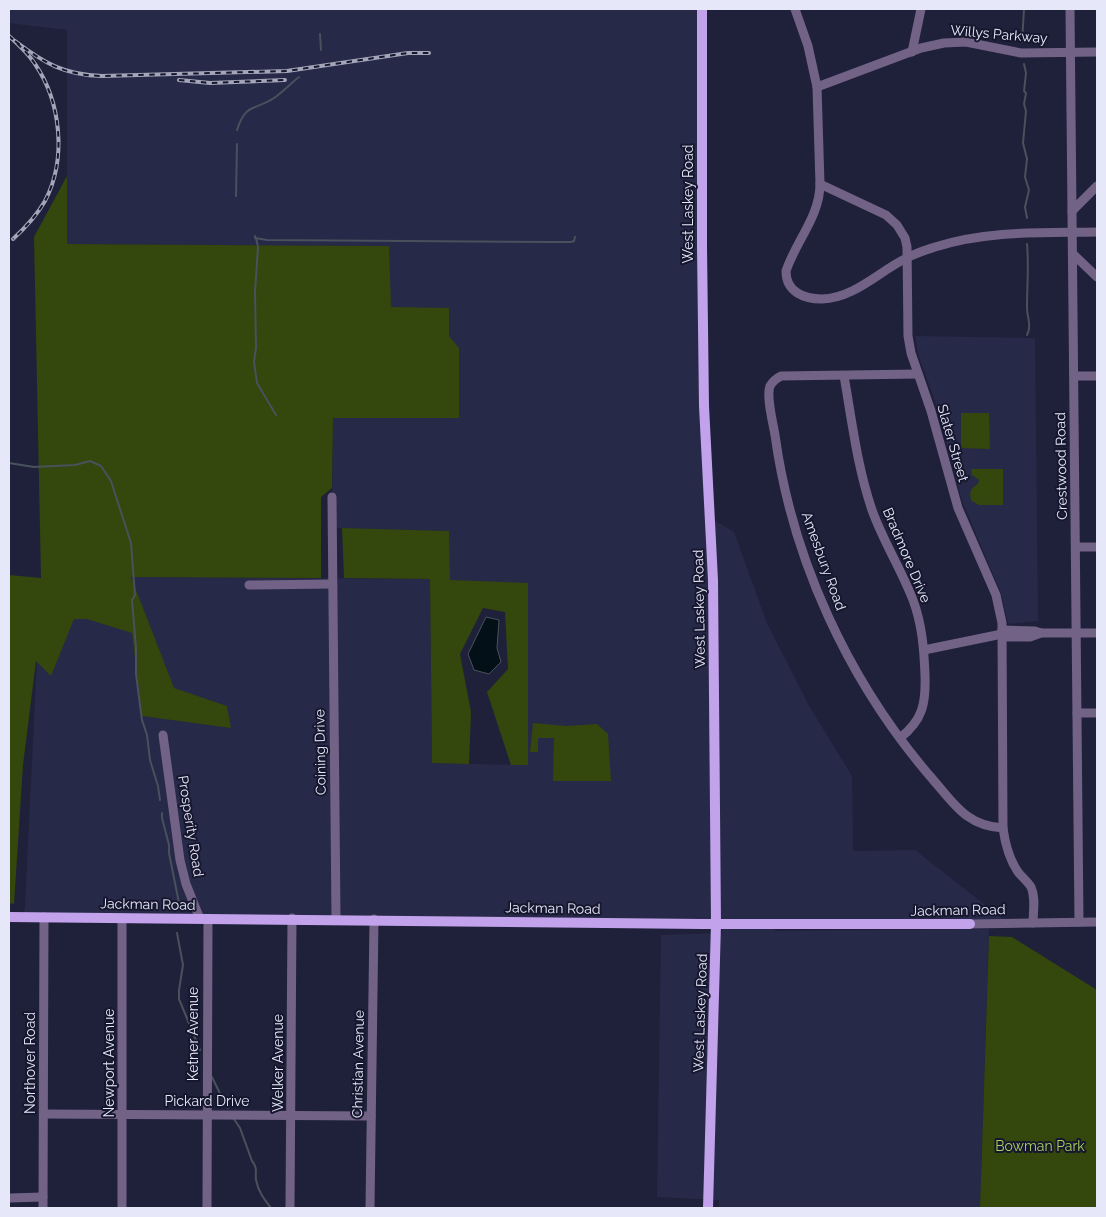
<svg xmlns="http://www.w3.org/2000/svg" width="1106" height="1217" viewBox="0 0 1106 1217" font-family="Raleway,sans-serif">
<rect width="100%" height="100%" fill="#1f213a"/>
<g fill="#272948">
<polygon points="9,9 702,9 710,518 734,532 767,623 808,704 852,776 853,851 915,850 1008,923 775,924 775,931 989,929 980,1208 719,1208 719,1200 657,1197 661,935 722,933 723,924 23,917 25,906 41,578 131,577 430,579 432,763 527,765 528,584 450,581 448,531 332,528 333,418 449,336 449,308 390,308 388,246 67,244 67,30 9,23"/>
<polygon points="915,336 1035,338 1038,621 1009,624 1008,623 1001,593 962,501 934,398 919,357"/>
</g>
<g fill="#34470c">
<polygon points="67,176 67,244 389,246 391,307 449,308 449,336 459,348 459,418 333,418 332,488 321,497 321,578 131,577 174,688 227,706 231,728 142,716 132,633 87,619 74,619 51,676 36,661 23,765 14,904 9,903 9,575 41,578 34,237"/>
<polygon points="961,413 989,413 990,449 961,448"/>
<path d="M971 469H1003V505H979L972 501C968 494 971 487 978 484L979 480 972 475Z"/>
<polygon points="342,528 449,531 450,580 528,583 528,765 511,765 487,692 508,669 505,612 483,608 460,654 471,712 469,764 432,763 430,579 344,578"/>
<polygon points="533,723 566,726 597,724 608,734 611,781 553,781 554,738 538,738 538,752 530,752"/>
<polygon points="989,936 1012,937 1097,990 1097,1208 980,1208"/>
</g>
<polygon fill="#041018" stroke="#48515c" points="486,617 499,620 497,648 501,662 489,674 474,670 468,654"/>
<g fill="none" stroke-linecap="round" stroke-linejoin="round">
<g stroke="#48515c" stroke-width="2">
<polyline points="320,34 321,50"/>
<polyline points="1022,42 1024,9"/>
<polyline points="1024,64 1026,73 1024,91 1026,93 1024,104 1026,111 1023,143 1027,159 1025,177 1029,190 1025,207 1027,218"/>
<path d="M237 130C246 102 255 111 274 98 283 92 291 83 299 77"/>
<polyline points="236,196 237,144"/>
<polyline points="255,236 255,238 267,240 549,242 571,242 574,241 575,237"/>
<polyline points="256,238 258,247 255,292 256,348 254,362 257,383 276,415"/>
<path d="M1027 244C1029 265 1027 286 1027 308 1027 317 1032 326 1027 335"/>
<polyline points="9,463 34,467 75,465 90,461 101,466 111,481 131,543 135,595 132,600 136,648 136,674 142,720 147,735 150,760 158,786 160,800"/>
<polyline points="162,813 162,818 169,845 169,853 179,903"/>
<polyline points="177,933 183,965 179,990 179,999 200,1050"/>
<polyline points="212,1077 225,1104 228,1108"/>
<path d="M234 1119 240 1128 252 1161C258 1168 255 1172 256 1180 258 1191 264 1199 271 1208"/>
</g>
<g stroke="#726386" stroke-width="9">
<path d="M795 9 808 46 817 87 820 184C820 216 796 241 786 271 786 292 804 299 822 299 855 298 879 271 907 258 916 253 926 250 935 247 988 230 1043 233 1097 232"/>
<polyline points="1070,9 1079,922"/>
<polyline points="912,52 921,9"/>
<polyline points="817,87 921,48 944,43 966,42 1021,53 1097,52"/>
<path d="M820 184 886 215 897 225 905 238 907 247 908 336 911 353 931 411 958 508 996 595 1002 623 1003 828C1005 843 1009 859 1018 872 1022 877 1028 882 1031 887 1036 898 1033 912 1033 923"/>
<polyline points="1072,211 1097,186"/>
<polyline points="1073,254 1097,277"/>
<path d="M918 374 781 376C777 378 773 381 770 386 766 396 773 423 775 435 792 559 848 680 929 775 953 802 965 826 1003 828"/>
<path d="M844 376C852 421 857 466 872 510 883 541 901 569 913 600 922 624 924 649 925 675 926 703 923 720 900 738"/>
<polyline points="1074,376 1097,376"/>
<polyline points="332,497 336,919"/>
<polyline points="1076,547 1097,547"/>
<polyline points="249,585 332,584"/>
<polyline points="1002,630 1035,631 1041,633"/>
<polyline points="1002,637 1030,637 1041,633 1097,633"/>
<polyline points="924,650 1002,634"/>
<polyline points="1077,713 1097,713"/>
<polyline points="163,735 180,860 186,884 200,919"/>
<polyline points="970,924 1097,922"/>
<polyline points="44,1114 371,1116"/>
<polyline points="9,1198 43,1197"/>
<polyline points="43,1208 44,917"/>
<polyline points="122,1208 122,918"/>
<polyline points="207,1208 208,919"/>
<polyline points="290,1208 292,918"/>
<polyline points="370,1208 374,919"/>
</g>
<g stroke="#c1a2eb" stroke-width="10">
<polyline points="702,9 702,247 704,406 713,580 716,924 708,1208"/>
<polyline points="9,917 701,924 970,924"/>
</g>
<g stroke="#a3a5b9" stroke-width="4">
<g id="rail">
<path d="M9 36C18 44 28 53 35 64 61 102 67 159 45 201 37 215 25 228 13 239"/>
<path d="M15 41C44 63 64 75 102 76L287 71 408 53H429"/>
<polyline points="179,80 210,83 285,80"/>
</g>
</g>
<use href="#rail" stroke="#16172f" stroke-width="2" stroke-dasharray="5.5" stroke-linecap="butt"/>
</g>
<g text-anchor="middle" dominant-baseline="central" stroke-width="4" stroke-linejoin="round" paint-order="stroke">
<g font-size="14" fill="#e6e8f9" stroke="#16172f">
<text transform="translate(999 34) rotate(5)">Willys Parkway</text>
<text transform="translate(688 204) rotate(-90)">West Laskey Road</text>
<text transform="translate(953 443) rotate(74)">Slater Street</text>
<text transform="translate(1061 466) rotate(-91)">Crestwood Road</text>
<text transform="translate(907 555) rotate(67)">Bradmore Drive</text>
<text transform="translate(824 561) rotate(70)">Amesbury Road</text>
<text transform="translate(699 609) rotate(-91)">West Laskey Road</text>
<text transform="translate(320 752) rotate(-91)">Coining Drive</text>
<text transform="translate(191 826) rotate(81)">Prosperity Road</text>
<text transform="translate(148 904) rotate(1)">Jackman Road</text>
<text transform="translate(553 908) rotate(1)">Jackman Road</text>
<text transform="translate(958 910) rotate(-1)">Jackman Road</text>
<text transform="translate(700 1013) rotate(-88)">West Laskey Road</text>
<text transform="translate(193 1034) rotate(-90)">Ketner Avenue</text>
<text transform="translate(30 1063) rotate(-90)">Northover Road</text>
<text transform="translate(109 1063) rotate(-90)">Newport Avenue</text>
<text transform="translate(278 1063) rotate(-90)">Welker Avenue</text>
<text transform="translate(358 1064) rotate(-89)">Christian Avenue</text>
<text x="207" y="1101">Pickard Drive</text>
</g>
<g font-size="14" fill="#a7d25b" stroke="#16172f">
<text x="1040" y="1146">Bowman Park</text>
</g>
</g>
<rect width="1106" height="1217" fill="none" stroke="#e6e8f9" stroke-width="20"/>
</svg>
